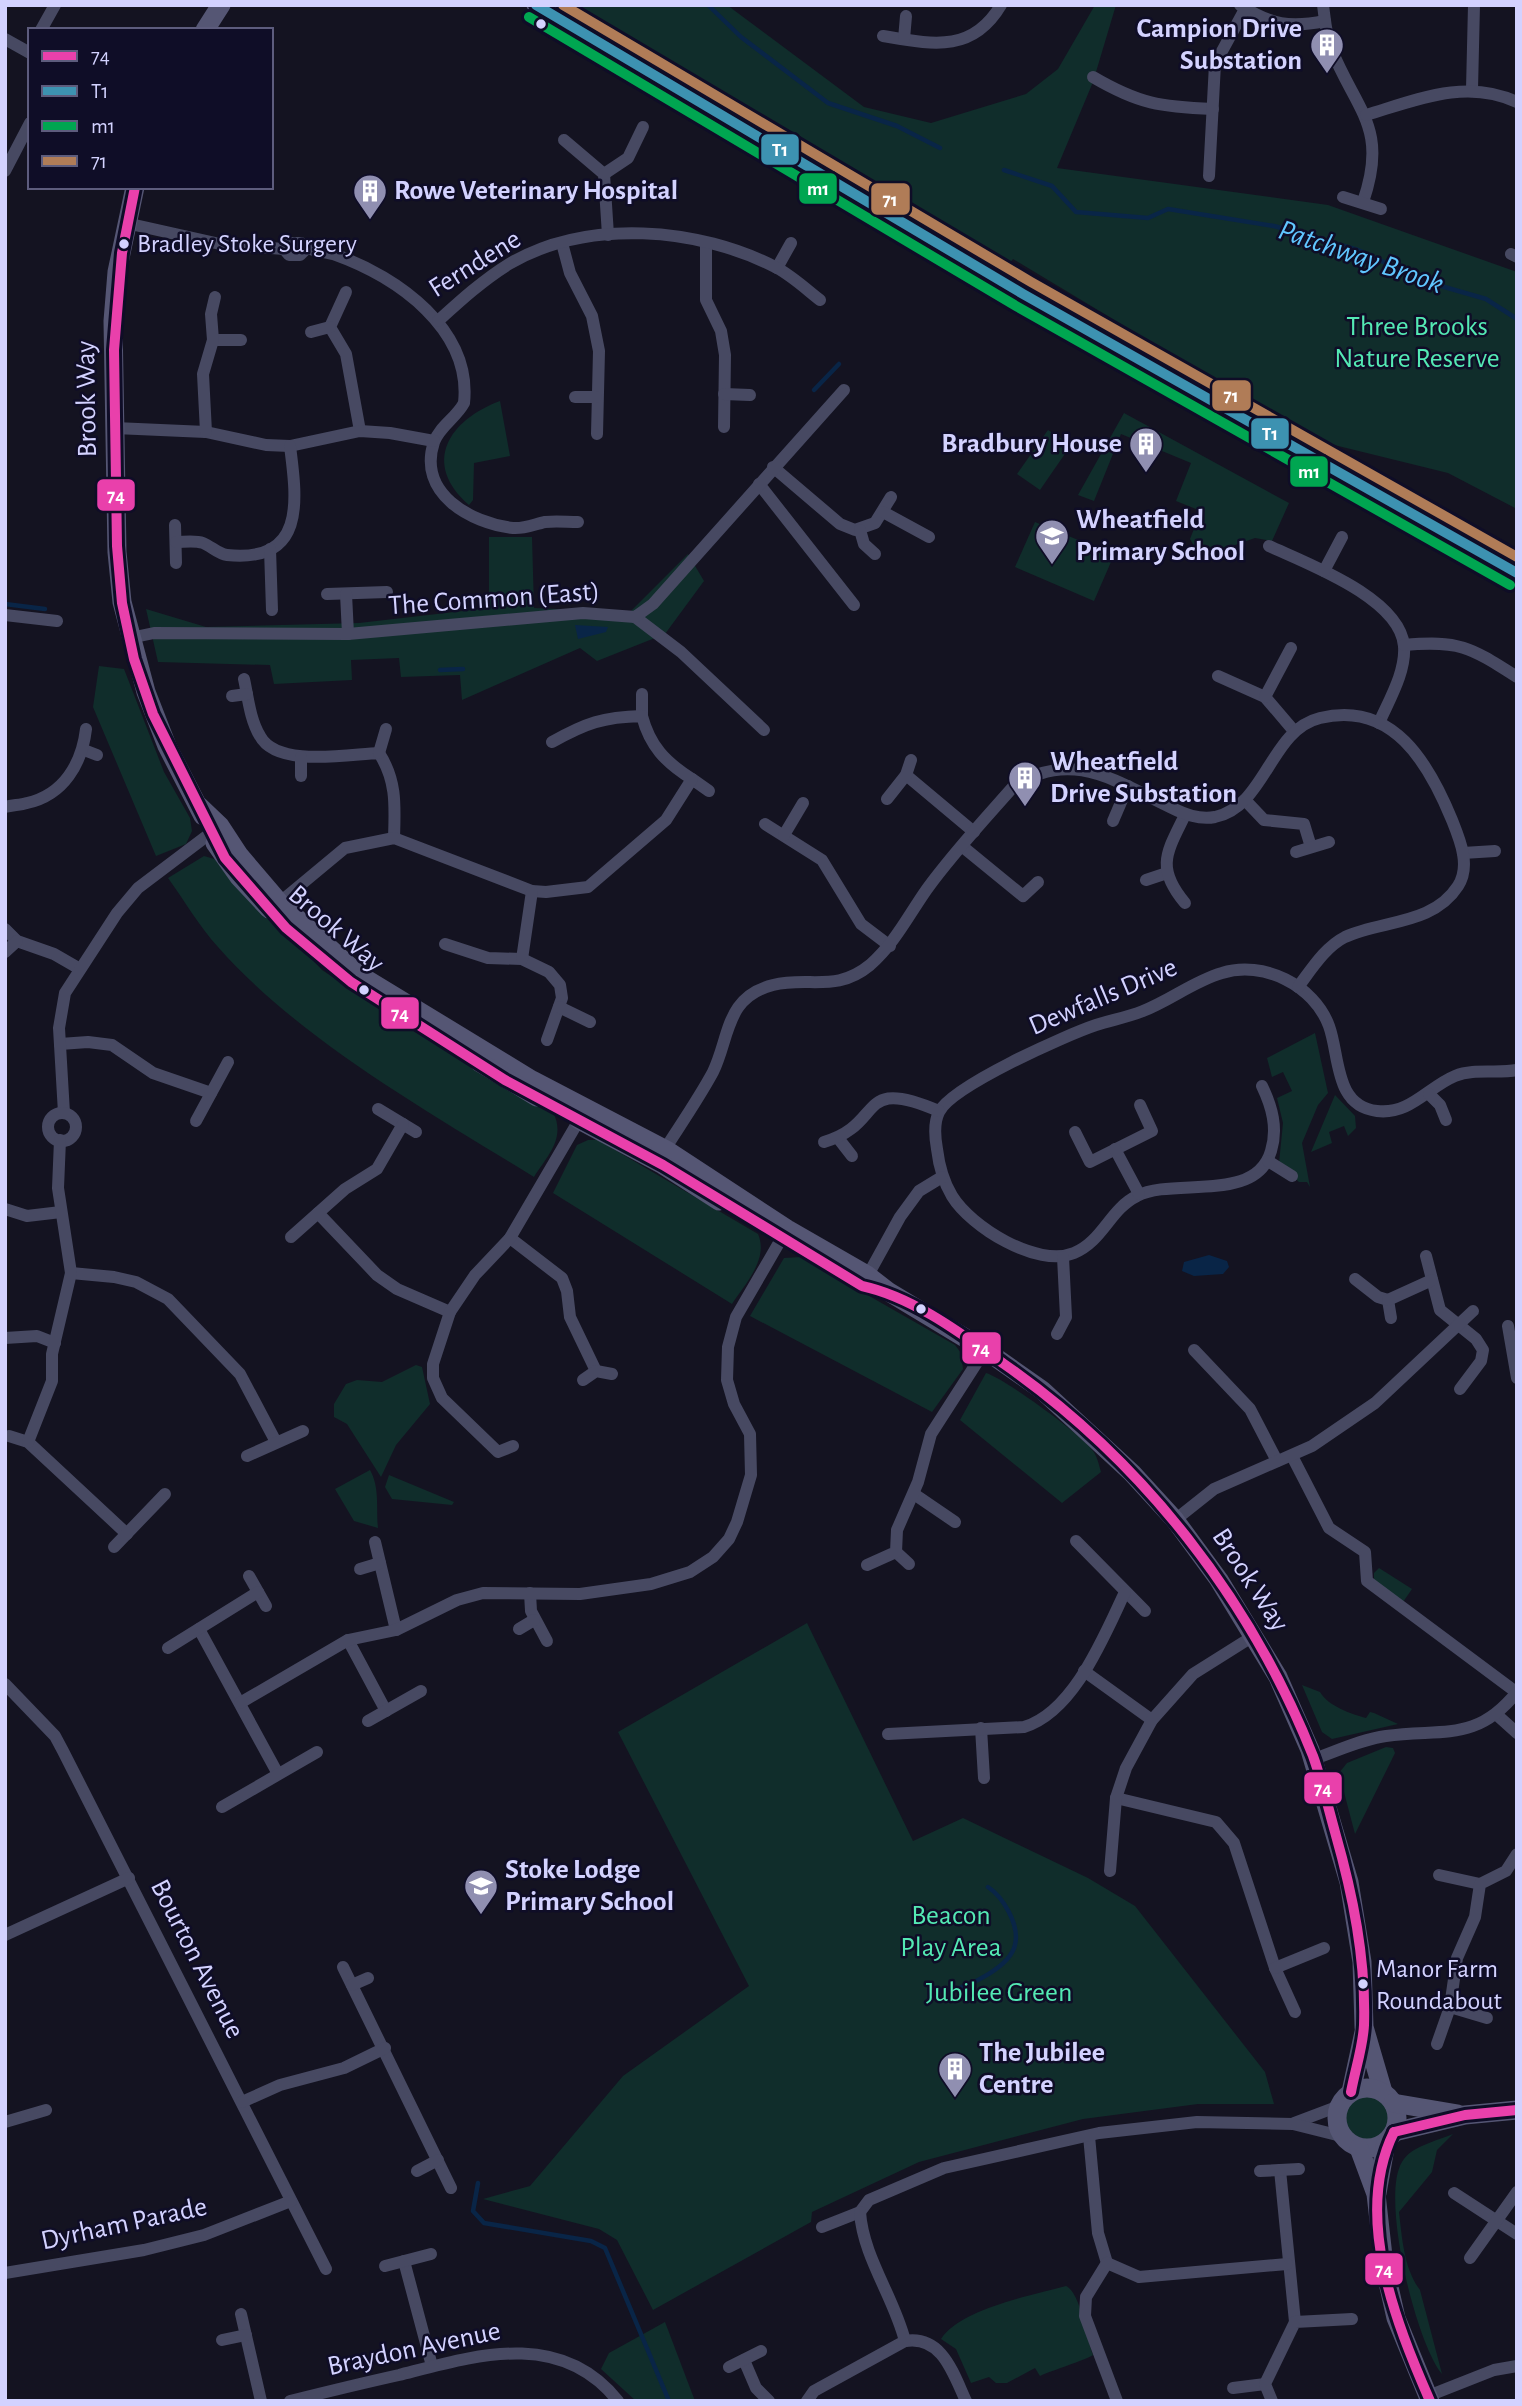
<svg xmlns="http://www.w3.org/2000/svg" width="1522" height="2406" viewBox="0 0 1522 2406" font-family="'Alegreya Sans',sans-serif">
<rect width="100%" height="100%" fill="#141321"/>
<g fill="#102d2b">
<polygon points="568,5 727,5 864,107 931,123 1026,94 1058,69 1095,5 1116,5 1093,82 1057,168 1328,205 1517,272 1517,509 1448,473 1314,440 1013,259 1002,273"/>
<path d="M500 401 510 456 474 463 473 500 469 505C421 463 449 420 500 401Z"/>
<polygon points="1124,413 1289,503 1272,541 1255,538 1212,553 1194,546 1190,539 1201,511 1176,501 1191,463 1121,434 1094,501 1078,495"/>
<polygon points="1048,430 1071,445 1040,490 1017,474"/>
<polygon points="1035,522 1114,555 1094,601 1015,567"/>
<polygon points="489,537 532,537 534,608 630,612 688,554 704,581 665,634 597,661 580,648 462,700 460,675 401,677 399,658 351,660 352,680 274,684 270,665 158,662 146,609 206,627 359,623 489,608"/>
<polygon points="99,666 124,669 164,772 190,818 192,831 186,844 156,856 93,707"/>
<path d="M204 856 218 860 322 970 417 1033 553 1112C566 1138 548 1155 534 1177 429 1112 300 1040 218 947 199 926 184 900 168 878Z"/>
<polygon points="1315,1033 1328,1093 1318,1105 1302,1143 1310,1187 1307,1182 1299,1182 1279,1163 1283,1123 1277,1098 1292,1091 1283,1072 1272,1077 1267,1058"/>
<polygon points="1335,1095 1355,1116 1356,1128 1348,1136 1344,1126 1329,1132 1332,1143 1311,1152"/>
<path d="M588 1140H598L758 1234C769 1259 745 1284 732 1304L553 1193 577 1145Z"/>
<polygon points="801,1257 955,1345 961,1353 963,1369 932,1412 750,1316 784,1258"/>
<polygon points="416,1365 422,1367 430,1404 396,1445 381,1477 347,1424 334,1417 334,1404 346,1384 357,1380 382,1382"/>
<path d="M986 1373C1004 1378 1084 1436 1093 1451 1097 1456 1099 1465 1101 1472L1062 1503 960 1420Z"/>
<path d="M370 1470C380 1488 376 1508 378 1528L354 1521 335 1489Z"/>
<polygon points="389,1475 454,1502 452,1505 392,1499 385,1487"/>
<polygon points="1379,1568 1412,1589 1403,1602 1374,1580 1374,1573"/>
<polygon points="807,1623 913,1841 963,1818 1088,1878 1135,1906 1265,2072 1274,2104 1198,2104 1083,2119 919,2162 812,2212 811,2222 653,2310 617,2240 599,2229 483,2199 530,2186 623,2076 749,1986 618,1732"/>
<path d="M1302 1685 1320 1692C1328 1706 1351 1714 1366 1718L1370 1712 1374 1713 1398 1724 1332 1739 1322 1732Z"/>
<polygon points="1386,1747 1393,1748 1395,1753 1355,1834 1339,1773 1347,1763"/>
<circle cx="1366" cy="2118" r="23"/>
<path d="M1453 2134 1437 2150 1432 2172 1399 2212C1402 2238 1404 2269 1420 2290L1442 2374C1416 2343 1380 2197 1402 2162 1411 2146 1437 2141 1453 2134Z"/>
<path d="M1066 2286C1081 2293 1086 2337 1093 2355 1083 2361 1053 2370 1040 2376L1035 2368 1007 2383H996L989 2377 971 2383 956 2349 941 2339C960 2309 1033 2295 1066 2286Z"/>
<polygon points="665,2322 695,2401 636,2401 601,2369 609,2353"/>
</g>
<g fill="#092547">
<polygon points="575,625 608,627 606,632 578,639"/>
<polygon points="1209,1255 1227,1261 1229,1267 1223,1274 1194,1276 1182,1271 1184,1262"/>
</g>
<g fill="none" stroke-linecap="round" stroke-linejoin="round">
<g stroke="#092547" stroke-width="4.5">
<polyline points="708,5 741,37 828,103 897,126 940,148"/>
<polyline points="1004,170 1052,186 1076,212 1148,218 1168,209 1274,226 1358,250 1427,282 1486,299 1517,319"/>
<polyline points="814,390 839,364"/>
<polyline points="5,604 45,609"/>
<polyline points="440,670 463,669"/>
<path d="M929 1985C936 1989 941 1992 949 1991 970 1986 1010 1967 1015 1945 1020 1925 1003 1897 988 1887"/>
<polyline points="478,2183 473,2211 484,2223 591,2241 605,2248 669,2401"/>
</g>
<g stroke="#474962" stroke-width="12">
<path d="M1240 5C1271 25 1290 28 1325 21"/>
<path d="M1323 5C1325 20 1326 35 1331 48 1356 111 1389 127 1363 202"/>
<polyline points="41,30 55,5"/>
<path d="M883 36C931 44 972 54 1001 5"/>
<polyline points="5,39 30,53"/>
<polyline points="904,39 906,16"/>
<path d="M1093 77C1139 104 1161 107 1213 109"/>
<polyline points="1472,89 1474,5"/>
<path d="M1366 115C1416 100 1466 78 1517 102"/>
<polyline points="564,140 604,174 608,235"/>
<polyline points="5,171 30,123"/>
<polyline points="604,174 628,158 643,127"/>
<polyline points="1209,176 1215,64 1245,9"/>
<polyline points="1343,197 1381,209"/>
<polyline points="126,223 220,244 284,249 289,255 300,255 306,249"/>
<polyline points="562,243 570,273 592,316 599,351 597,434"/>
<polyline points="706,243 706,300 721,331 725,355 724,427"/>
<path d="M284 249 290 243H301C310 252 324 251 336 255 398 277 472 330 464 403 456 418 440 426 434 442 417 493 470 523 513 528 524 529 535 524 545 522 556 521 567 522 578 522"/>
<polyline points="1511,254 1517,257"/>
<polyline points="777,268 791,243"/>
<polyline points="346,292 330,327 346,354 360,431"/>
<path d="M438 321C460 301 483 280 509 264 587 218 699 227 777 268 792 276 806 289 820 300"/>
<polyline points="311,332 330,327"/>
<polyline points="213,340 241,340"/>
<polyline points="724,394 750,395"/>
<polyline points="575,397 596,397"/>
<polyline points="115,428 206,432 266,445 290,446 360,431 390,433 434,441"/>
<polyline points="206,432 203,374 213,340 211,314 215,297"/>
<polyline points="773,467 840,524 855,530 875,523 891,497"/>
<polyline points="759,484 854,605"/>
<polyline points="883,512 929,537"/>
<polyline points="175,525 176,563"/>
<polyline points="860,530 864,544 875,554"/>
<path d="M176 542C184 542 195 540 203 543 211 546 218 554 227 555 306 563 297 501 290 446"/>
<path d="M1269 546C1308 564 1400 598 1404 646 1406 672 1389 700 1379 723"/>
<polyline points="270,549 272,610"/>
<polyline points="1324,571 1342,537"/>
<polyline points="327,594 387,592"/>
<polyline points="346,594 348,634"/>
<polyline points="5,615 57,621"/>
<polyline points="635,617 681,652 764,730"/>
<polyline points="130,638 154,633 348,634 583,613 635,617 653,604 844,390"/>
<path d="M1404 645C1460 640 1470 647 1517 677"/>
<polyline points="1218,676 1265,697 1294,731"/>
<path d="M244 679C248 697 250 720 260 736 277 768 349 754 379 753 397 781 395 806 394 838"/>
<polyline points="232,696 247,694"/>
<polyline points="1265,697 1291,648"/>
<polyline points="642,716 642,694"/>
<polyline points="84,750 97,755"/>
<polyline points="379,753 386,729"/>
<polyline points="906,775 974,832"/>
<polyline points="301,776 301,757"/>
<polyline points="692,779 709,791"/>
<polyline points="887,799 906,775 911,760"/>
<polyline points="1245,800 1264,820 1304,824 1311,847"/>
<path d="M5 807C13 805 20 805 27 803 64 795 82 763 86 729"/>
<polyline points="1113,821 1128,786"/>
<polyline points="765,824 822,860 861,924 890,946"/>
<polyline points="784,835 803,803"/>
<polyline points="963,847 1023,896 1038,882"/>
<polyline points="1296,852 1329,842"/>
<polyline points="1463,853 1495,851"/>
<polyline points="1146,880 1167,873"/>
<path d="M1185 903C1155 867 1167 852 1185 815"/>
<path d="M274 907 345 848 394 838 532 891 546 892 588 887 666 820 692 779C665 762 650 746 642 716 603 717 586 723 552 742"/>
<polyline points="5,929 17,941 54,954 80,969"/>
<polyline points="445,944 488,958 522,959 549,972 560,985 562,998 547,1040"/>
<polyline points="5,952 17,941"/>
<polyline points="522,959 532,891"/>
<polyline points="559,1007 590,1022"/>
<polyline points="60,1044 88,1042 112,1045 153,1073 211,1093"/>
<path d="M1262 1086C1272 1107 1278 1128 1271 1151 1256 1204 1173 1177 1137 1196 1110 1209 1103 1241 1074 1253 1037 1268 971 1227 952 1196 943 1181 939 1166 937 1149 935 1138 934 1122 939 1112 952 1086 1066 1035 1096 1025 1112 1020 1128 1017 1143 1011 1171 1000 1194 981 1222 973 1263 960 1314 985 1329 1026 1340 1056 1334 1106 1377 1111 1410 1115 1428 1087 1455 1076 1474 1068 1497 1074 1517 1070"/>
<polyline points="1429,1094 1440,1105 1446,1120"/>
<polyline points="378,1109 416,1132"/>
<polyline points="64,1113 59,1028 65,993 117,913 138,888 220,826"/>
<circle cx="62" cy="1127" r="14"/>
<polyline points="196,1121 228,1062"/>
<polyline points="1075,1132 1090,1162 1152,1131 1140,1105"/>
<polyline points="838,1138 852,1156"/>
<path d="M824 1142C886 1124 855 1075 939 1111"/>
<path d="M665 1149C681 1124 699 1098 713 1072 730 1037 725 997 773 985 809 976 836 993 870 965 895 943 908 916 927 889 953 853 984 820 1013 787 1071 748 1115 781 1170 807 1184 814 1199 820 1215 817 1266 806 1270 730 1320 718 1393 700 1429 764 1452 820 1460 840 1471 866 1458 886 1433 925 1382 920 1345 937 1325 947 1311 970 1298 987"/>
<polyline points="1115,1149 1139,1194"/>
<polyline points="1268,1161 1292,1176"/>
<polyline points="5,1209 27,1216 61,1212"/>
<polyline points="318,1213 377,1275 397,1289 450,1312"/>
<polyline points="291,1237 345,1189 377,1169 403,1124"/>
<polyline points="510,1238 562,1278 567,1291 570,1317 596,1371"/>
<polyline points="1426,1256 1440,1310 1476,1339 1483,1350 1481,1361 1460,1389"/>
<polyline points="71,1273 114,1277 136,1282 168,1299 240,1374 276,1442"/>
<polyline points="1355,1279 1378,1297 1388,1300 1391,1318"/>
<polyline points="862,1286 900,1217 919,1191 942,1177"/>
<polyline points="1388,1300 1432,1280"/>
<polyline points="1508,1326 1517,1378"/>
<polyline points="1057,1334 1066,1317 1063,1257"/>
<polyline points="5,1338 37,1336 55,1343"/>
<polyline points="1194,1350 1250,1409 1277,1461"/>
<polyline points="583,1380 596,1371 612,1374"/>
<polyline points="9,1436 28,1442 127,1534"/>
<polyline points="28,1442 52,1381 52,1354 71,1273 58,1188 60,1140"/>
<polyline points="513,1446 498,1452 442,1398 433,1378 433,1364 450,1312 475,1275 510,1238 582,1115"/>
<polyline points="247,1456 303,1431"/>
<polyline points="1292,1456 1329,1528 1365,1552 1367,1581 1516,1692"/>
<polyline points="914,1494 955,1522"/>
<polyline points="1175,1520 1214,1489 1312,1446 1375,1403 1473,1311"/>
<polyline points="1076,1541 1145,1611"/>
<polyline points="375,1542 396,1630"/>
<polyline points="114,1547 165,1494"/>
<polyline points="896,1552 909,1564"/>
<polyline points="867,1565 896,1552 897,1530 918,1482 931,1434 985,1350"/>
<polyline points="360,1569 380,1563"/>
<polyline points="249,1576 266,1606"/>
<polyline points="530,1593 531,1611 547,1641"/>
<polyline points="199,1629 278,1774"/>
<polyline points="519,1629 534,1620"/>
<polyline points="348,1640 386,1711"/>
<polyline points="168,1648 258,1592"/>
<polyline points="1084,1671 1152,1720"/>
<polyline points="5,1684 55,1736 63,1751 326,2269"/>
<polyline points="240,1703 348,1640 396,1630 457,1600 483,1593 580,1594 651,1584 690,1572 713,1557 729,1539 737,1522 751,1475 750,1434 734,1404 727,1380 728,1347 736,1317 787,1229"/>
<polyline points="1497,1715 1517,1733"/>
<polyline points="368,1721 421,1691"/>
<polyline points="981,1728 984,1778"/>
<path d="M888 1734 1024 1727C1074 1712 1104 1636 1125 1592"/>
<path d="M1314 1759C1337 1751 1362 1739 1386 1736 1443 1728 1476 1743 1517 1692"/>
<polyline points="1116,1798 1216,1822 1234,1843 1275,1968 1295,2012"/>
<polyline points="222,1807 317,1752"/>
<polyline points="1110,1871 1116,1798 1126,1768 1152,1720 1193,1674 1255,1635"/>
<polyline points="1439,1875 1480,1884"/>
<polyline points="5,1935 129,1878"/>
<polyline points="343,1967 451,2188"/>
<polyline points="1275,1968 1324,1948"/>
<polyline points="352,1985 368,1978"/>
<polyline points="1450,2007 1487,2018"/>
<polyline points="1437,2044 1450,2007 1457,1958 1475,1917 1480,1884 1506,1871 1517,1854"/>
<polyline points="242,2102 280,2085 344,2068 385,2048"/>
<polyline points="5,2122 46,2110"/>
<polyline points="1294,2123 1339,2106"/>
<polyline points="1089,2136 1098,2233 1107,2263"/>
<polyline points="1280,2170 1295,2322"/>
<polyline points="417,2171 438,2160"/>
<polyline points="1260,2171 1299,2169"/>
<polyline points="1454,2193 1517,2234"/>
<polyline points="822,2227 860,2212 869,2200 944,2168 1099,2133 1197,2122 1293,2124 1341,2136"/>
<polyline points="1470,2258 1517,2192"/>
<polyline points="404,2261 432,2366"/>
<polyline points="385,2266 431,2254"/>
<polyline points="5,2273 144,2250 204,2235 291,2201"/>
<polyline points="241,2314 261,2401"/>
<polyline points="222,2340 246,2335"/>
<path d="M905 2341C942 2335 953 2373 966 2401"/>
<polyline points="744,2360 756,2388 769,2401"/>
<polyline points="729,2367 761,2351"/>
<polyline points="1233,2388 1265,2384"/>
<polyline points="1428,2396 1494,2370 1517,2366"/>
<path d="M290 2401C326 2392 363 2383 399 2375 474 2356 560 2328 618 2401"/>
<path d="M807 2401 814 2391 905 2341C894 2297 863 2257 860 2212"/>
<polyline points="1117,2401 1085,2316 1086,2297 1107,2263 1139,2277 1287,2264"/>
<polyline points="1272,2401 1265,2384 1295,2322 1352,2319"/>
</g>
<g stroke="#555674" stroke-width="19">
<path d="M536 5C859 202 1186 390 1517 573"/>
<polyline points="205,30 221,5"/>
<polyline points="135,187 117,272 113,321 117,552 122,602 146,692 167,746 203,816"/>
<polyline points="199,806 220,826 239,855 279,902 358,974 532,1080 668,1151 787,1229 867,1275 889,1292 985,1350 1042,1390 1132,1473 1175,1520 1219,1580 1278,1677 1310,1750 1349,1882 1362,1962 1364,2027 1383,2092"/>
<polyline points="215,843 239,877 269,909"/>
<polyline points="479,1062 537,1097"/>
<polyline points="579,1120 663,1165 719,1201"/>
<circle cx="1367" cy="2118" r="30"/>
<polyline points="1351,2092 1364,2032"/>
<polyline points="1393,2103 1458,2114"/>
<polyline points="1394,2132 1465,2115 1517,2110"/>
<polyline points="1359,2148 1376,2194 1384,2265 1396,2318 1430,2401"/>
<polyline points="1377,2193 1386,2142"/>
</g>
<g stroke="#0f0d27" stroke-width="16">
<g id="bus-1">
<path d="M135 187 122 253 114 350 117 546 122 603 134 659 153 714 225 858 286 928 351 982 505 1080 663 1165 862 1286C913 1297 962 1334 1004 1364 1143 1461 1251 1600 1313 1756 1322 1781 1328 1807 1335 1832 1353 1895 1366 1959 1364 2025 1363 2047 1355 2070 1351 2092"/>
<path d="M1394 2132C1353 2215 1395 2321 1430 2401"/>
<polyline points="1394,2132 1465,2115 1517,2110"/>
</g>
</g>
<g stroke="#0f0d27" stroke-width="16">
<polyline id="bus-2" points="536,5 1023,294 1517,573"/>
</g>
<g stroke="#0f0d27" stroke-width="16">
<polyline id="bus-3" points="529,17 1016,306 1510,585"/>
</g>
<g stroke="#0f0d27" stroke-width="16">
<polyline id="bus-4" points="563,5 1031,282 1517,557"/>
</g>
<use href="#bus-1" stroke="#e940ab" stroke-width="10"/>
<use href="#bus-2" stroke="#3d92b1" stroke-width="10"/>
<use href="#bus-3" stroke="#00a651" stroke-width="10"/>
<use href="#bus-4" stroke="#b07c57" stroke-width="10"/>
</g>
<defs>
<g id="building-pin" transform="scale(1.75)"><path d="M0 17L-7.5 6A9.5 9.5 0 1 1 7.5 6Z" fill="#908fb1" stroke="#0f0d27"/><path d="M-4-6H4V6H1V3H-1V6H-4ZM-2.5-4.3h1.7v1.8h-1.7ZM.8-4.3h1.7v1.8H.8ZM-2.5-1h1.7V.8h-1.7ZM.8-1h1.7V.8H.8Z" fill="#fff"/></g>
<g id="school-pin" transform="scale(1.75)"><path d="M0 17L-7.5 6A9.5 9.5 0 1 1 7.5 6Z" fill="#908fb1" stroke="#0f0d27"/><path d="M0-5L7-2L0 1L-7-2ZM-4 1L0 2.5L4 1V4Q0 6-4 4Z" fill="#fff"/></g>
</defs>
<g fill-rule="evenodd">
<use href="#building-pin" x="1327" y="45"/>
<use href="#building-pin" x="370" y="191"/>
<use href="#building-pin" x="1146" y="444"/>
<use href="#school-pin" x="1052" y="536"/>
<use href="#building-pin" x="1025" y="778"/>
<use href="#school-pin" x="481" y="1886"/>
<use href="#building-pin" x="955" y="2069"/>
</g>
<g fill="#d3d2ff" stroke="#0f0d27" stroke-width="2.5">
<circle cx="541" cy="24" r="6"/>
<circle cx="124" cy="244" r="6"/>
<circle cx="364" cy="990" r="6"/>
<circle cx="921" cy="1309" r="6"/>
<circle cx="1363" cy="1984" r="6"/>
</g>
<g text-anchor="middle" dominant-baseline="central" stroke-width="5" stroke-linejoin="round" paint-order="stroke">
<g font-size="26" fill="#d3d2ff" stroke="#0f0d27" text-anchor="start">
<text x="137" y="244">Bradley Stoke Surgery</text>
<text x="1376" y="1969">Manor Farm<tspan x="1376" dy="32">Roundabout</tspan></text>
</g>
<g font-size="28" font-weight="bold" fill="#d3d2ff" stroke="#0f0d27" text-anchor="start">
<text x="1302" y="29" text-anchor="end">Campion Drive<tspan x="1302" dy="32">Substation</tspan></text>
<text x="394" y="191">Rowe Veterinary Hospital</text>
<text x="1122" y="444" text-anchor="end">Bradbury House</text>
<text x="1076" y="520">Wheatfield<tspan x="1076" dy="32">Primary School</tspan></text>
<text x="1050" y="762">Wheatfield<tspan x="1050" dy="32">Drive Substation</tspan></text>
<text x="505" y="1870">Stoke Lodge<tspan x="505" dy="32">Primary School</tspan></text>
<text x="979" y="2053">The Jubilee<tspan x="979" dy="32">Centre</tspan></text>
</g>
<g font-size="28" fill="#d3d2ff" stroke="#0f0d27">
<text transform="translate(475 264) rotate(-32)">Ferndene</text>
<text transform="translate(87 399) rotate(-91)">Brook Way</text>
<text transform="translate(494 599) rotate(-4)">The Common (East)</text>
<text transform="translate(336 929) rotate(41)">Brook Way</text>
<text transform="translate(1103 997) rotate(-23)">Dewfalls Drive</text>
<text transform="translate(1250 1580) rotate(57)">Brook Way</text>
<text transform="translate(197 1959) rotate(63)">Bourton Avenue</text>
<text transform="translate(124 2224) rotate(-12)">Dyrham Parade</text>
<text transform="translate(414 2349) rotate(-12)">Braydon Avenue</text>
</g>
<g font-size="28" fill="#54e9b4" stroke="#0f0d27">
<text x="1417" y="327">Three Brooks<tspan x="1417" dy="32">Nature Reserve</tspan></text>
<text x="951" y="1916">Beacon<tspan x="951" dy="32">Play Area</tspan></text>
<text x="999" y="1993">Jubilee Green</text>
</g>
<g font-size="30" font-style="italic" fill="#60c6ff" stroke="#0f0d27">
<text transform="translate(1361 257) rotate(19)">Patchway Brook</text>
</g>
</g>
<g stroke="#0f0d27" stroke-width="2.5">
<rect x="760" y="133" width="40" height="33" rx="7" fill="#3d92b1"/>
<rect x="798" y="172" width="40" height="33" rx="7" fill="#00a651"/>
<rect x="870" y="182" width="41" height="34" rx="7" fill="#b07c57"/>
<rect x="1211" y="379" width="41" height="33" rx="7" fill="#b07c57"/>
<rect x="1250" y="417" width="40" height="33" rx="7" fill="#3d92b1"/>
<rect x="1289" y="455" width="40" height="33" rx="7" fill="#00a651"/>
<rect x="96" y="478" width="40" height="34" rx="7" fill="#e940ab"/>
<rect x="380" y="996" width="40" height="34" rx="7" fill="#e940ab"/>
<rect x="961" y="1331" width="41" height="34" rx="7" fill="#e940ab"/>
<rect x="1303" y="1771" width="40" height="34" rx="7" fill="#e940ab"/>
<rect x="1364" y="2252" width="40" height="34" rx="7" fill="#e940ab"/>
</g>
<g font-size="19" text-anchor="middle" font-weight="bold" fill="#fff">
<text x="780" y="156">T1</text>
<text x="818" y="195">m1</text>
<text x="890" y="206">71</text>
<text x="1231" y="402">71</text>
<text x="1270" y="440">T1</text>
<text x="1309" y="478">m1</text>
<text x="116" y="502">74</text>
<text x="400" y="1020">74</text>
<text x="981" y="1355">74</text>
<text x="1323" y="1795">74</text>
<text x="1384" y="2276">74</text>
</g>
<rect width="1522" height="2406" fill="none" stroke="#d3d2ff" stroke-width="14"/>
<rect x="28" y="28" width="245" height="161" fill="#0f0d27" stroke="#5d5c7d" stroke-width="2"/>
<rect x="42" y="51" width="35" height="10" fill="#e940ab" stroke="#5d5c7d" stroke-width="2"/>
<text x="91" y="63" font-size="21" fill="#d3d2ff">74</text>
<rect x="42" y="86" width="35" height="10" fill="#3d92b1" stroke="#5d5c7d" stroke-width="2"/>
<text x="91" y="98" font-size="21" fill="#d3d2ff">T1</text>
<rect x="42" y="121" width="35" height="10" fill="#00a651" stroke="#5d5c7d" stroke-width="2"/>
<text x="91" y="133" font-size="21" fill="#d3d2ff">m1</text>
<rect x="42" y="156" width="35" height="10" fill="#b07c57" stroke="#5d5c7d" stroke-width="2"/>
<text x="91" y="168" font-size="21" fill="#d3d2ff">71</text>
</svg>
